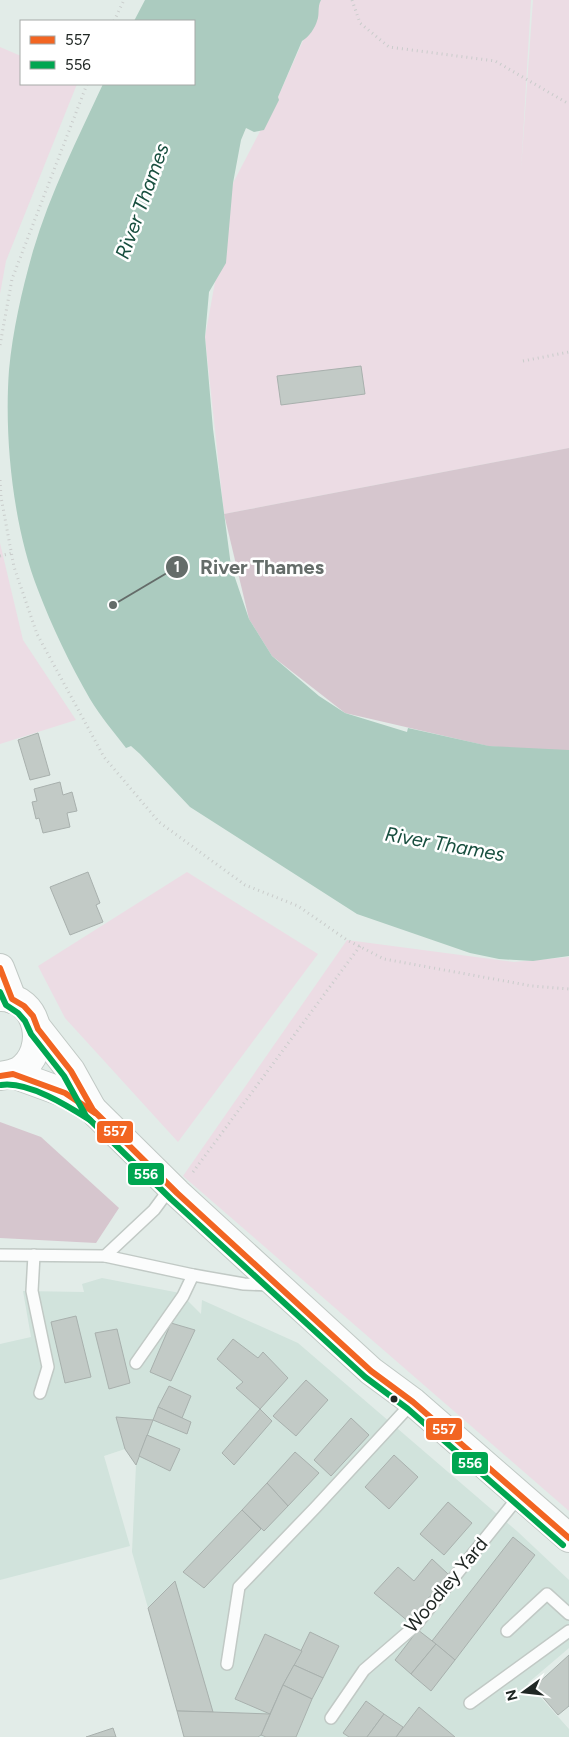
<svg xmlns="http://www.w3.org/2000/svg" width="569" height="1737" viewBox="0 0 569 1737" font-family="Figtree,sans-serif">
<rect width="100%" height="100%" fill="#e2ece8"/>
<polygon fill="#d1e3dc" points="102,1278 180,1293 201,1314 202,1300 298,1343 518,1532 569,1580 569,1648 528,1683 569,1729 569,1737 185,1737 132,1552 136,1465 125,1449 104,1456 130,1546 0,1580 0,1344 31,1337 23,1291 84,1292 82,1284"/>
<g fill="#ecdce4">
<polygon points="321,0 531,0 521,170 533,0 569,0 569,448 224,514 205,337 233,183 278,97"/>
<polygon points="0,47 21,56 21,84 77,84 6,261 0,294"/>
<polygon points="0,543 23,640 76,720 0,744"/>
<polygon points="187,872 318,954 178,1142 65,1018 38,966"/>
<polygon points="347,940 514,962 569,957 569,1511 183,1176"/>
</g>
<g fill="#d6c6ce">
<polygon points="569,448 569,753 488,746 345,713 272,656 249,619 224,514"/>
<polygon points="0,1122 41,1137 119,1208 96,1243 0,1238"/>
</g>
<path fill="#abcbbf" d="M145 0H321C317 7 320 14 317 21 315 28 309 37 302 41L278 97 279 100 264 130 254 132 246 128 241 140 233 183 226 263 209 292 205 337 213 429 231 566 249 619 272 656 319 696 345 713 407 732 408 728 489 746 569 750V956L533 961 499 959 470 953 357 914 190 807 140 754 131 746 126 748C114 732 100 716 90 699 70 664 52 627 38 590 13 526 4 438 9 370 13 329 22 290 33 251 50 193 78 138 103 84H194V21H134Z"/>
<g fill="#c2cac6" stroke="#a8b0ad">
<polygon points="361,366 365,394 281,405 277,376"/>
<polygon points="38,733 50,775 30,780 18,740"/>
<polygon points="60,782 63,795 72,792 77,811 67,813 70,827 43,833 39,818 36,819 32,802 37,801 34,789"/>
<polygon points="88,872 100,903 96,905 103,922 70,935 50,887"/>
<polygon points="76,1316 91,1377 65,1383 51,1322"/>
<polygon points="171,1323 195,1330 171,1381 150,1372"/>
<polygon points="117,1329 130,1383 109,1389 95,1333"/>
<polygon points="233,1339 258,1358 263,1352 288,1378 260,1409 236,1388 243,1382 217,1359"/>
<polygon points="306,1380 328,1400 296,1436 273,1416"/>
<polygon points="169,1386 191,1396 182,1418 158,1407"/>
<polygon points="158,1407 191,1422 187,1434 153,1420"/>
<polygon points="260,1409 272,1421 234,1465 222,1453"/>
<polygon points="116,1417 153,1420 136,1465 125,1449"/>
<polygon points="351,1418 369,1435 331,1476 314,1460"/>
<polygon points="147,1435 180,1449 170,1471 139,1456"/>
<polygon points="295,1452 319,1473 288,1506 267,1483"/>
<polygon points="394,1455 418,1477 389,1509 365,1487"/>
<polygon points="267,1483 288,1506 264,1531 242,1510"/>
<polygon points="448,1502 472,1523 444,1555 420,1534"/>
<polygon points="242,1510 261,1529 204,1588 183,1572"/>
<polygon points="513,1537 535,1555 455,1660 432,1641"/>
<polygon points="432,1559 448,1574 409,1622 374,1593 398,1567 414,1581"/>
<polygon points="175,1581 213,1712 177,1711 148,1608"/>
<polygon points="418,1630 436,1644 411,1674 395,1660"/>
<polygon points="310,1632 339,1646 323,1678 294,1665"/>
<polygon points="265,1634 302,1651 283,1685 270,1714 235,1699"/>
<polygon points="436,1644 455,1660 431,1691 411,1674"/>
<polygon points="569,1655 569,1706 558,1715 534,1687"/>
<polygon points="294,1665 323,1678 312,1699 283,1685"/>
<polygon points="283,1685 312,1699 296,1737 266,1737 261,1735"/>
<polygon points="366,1701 384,1714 367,1737 349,1737 343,1733"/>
<polygon points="419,1707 455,1737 396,1737"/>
<polygon points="177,1711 213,1712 270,1714 261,1735 258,1737 184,1737"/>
<polygon points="384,1714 403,1727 396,1737 367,1737"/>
<polygon points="113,1728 116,1737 86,1737"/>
</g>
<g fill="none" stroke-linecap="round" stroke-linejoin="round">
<g stroke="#c1c9c5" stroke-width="14">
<g id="service">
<polyline points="0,1255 105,1256 193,1275 244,1284 271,1285"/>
<polyline points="34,1255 32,1291 48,1367 40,1393"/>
<polyline points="105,1256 154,1210 171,1187"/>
<polyline points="136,1363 183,1296 193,1275"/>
<polyline points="507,1631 547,1594 569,1614"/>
<polyline points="227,1664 239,1587 315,1508 413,1402"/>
<polyline points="470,1703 569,1631"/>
<polyline points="331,1718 364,1670 415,1626 520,1495"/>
</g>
</g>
<g stroke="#c1c9c5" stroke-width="30">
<g id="secondary">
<polyline points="0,968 12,999"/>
<path d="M0 997C39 996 50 1051 19 1071 13 1074 6 1075 0 1076"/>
<polyline points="38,1029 71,1071 91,1107"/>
<polyline points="13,1074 65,1093 93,1110 177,1193 371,1371 413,1402 569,1538"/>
</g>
</g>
<g stroke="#c9cccb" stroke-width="3" stroke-dasharray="1 4" stroke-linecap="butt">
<polyline points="352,0 360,23 389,47 495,61 569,104"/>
<polyline points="114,21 124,0"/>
<polyline points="0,345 12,279 87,84"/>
<polyline points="523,361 569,352"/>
<polyline points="0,480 1,497 14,567 37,634 104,757 159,822 245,885 298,906 347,940 384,959 532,986 569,989"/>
<polyline points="0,556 12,553"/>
<polyline points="193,1172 360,946"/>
</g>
<use href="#service" stroke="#fbfcfc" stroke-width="11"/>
<use href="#secondary" stroke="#fbfcfc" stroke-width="28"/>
<g stroke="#fff" stroke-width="10">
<g id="bus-1">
<polyline points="0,968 12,999 24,1006 33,1016 38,1029 71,1071 93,1110 177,1193 371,1371 413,1402 569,1538"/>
<polyline points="0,1076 13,1074 65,1093 95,1113"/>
</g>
</g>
<g stroke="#fff" stroke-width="10">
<g id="bus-2">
<polyline points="0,992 6,1005 18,1013 25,1021 31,1034 64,1076 86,1116 171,1199 365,1377 408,1409 563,1545"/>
<path d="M1 1085C28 1081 68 1106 90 1120"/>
</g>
</g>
<use href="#bus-1" stroke="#f26522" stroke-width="6"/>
<use href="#bus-2" stroke="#00a651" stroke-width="6"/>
</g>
<circle fill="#202724" stroke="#fff" stroke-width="2" cx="394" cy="1399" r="4.5"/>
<g text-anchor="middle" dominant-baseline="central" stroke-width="5" stroke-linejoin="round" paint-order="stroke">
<g font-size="19" fill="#202724" stroke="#fff">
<text transform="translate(446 1585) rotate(-50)">Woodley Yard</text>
</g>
<g font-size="20" font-style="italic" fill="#184f3f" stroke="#fff">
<text transform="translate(142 201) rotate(-70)">River Thames</text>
<text transform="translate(445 844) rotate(10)">River Thames</text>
</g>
</g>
<path fill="none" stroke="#646c69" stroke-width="2" d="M113 605L177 567"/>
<g fill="#646c69" stroke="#fff" stroke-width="2">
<circle cx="113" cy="605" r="5"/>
<circle cx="177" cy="567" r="12"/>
</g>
<g font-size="15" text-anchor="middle" font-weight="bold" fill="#fff">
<text x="177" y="572">1</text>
</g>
<g font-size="20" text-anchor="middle" font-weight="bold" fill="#646c69" stroke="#fff" stroke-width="5" stroke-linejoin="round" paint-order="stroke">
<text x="262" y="574">River Thames</text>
</g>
<g stroke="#fff" stroke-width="2">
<rect x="96" y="1120" width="38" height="24" rx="5" fill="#f26522"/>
<rect x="127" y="1162" width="38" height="24" rx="5" fill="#00a651"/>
<rect x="425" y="1417" width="38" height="24" rx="5" fill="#f26522"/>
<rect x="451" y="1451" width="38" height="24" rx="5" fill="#00a651"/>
</g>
<g font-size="14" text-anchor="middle" font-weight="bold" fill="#fff">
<text x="115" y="1136">557</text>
<text x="146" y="1179">556</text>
<text x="444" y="1434">557</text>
<text x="470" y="1468">556</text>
</g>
<rect x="20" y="20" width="175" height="65" fill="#ffffff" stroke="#a6a9a7"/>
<rect x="30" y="36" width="25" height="8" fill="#f26522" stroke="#a6a9a7"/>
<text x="65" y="45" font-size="15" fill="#202724">557</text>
<rect x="30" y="61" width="25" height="8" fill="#00a651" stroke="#a6a9a7"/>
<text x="65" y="70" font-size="15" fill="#202724">556</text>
<g transform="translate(524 1692) rotate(255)" stroke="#ffffff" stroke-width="4" paint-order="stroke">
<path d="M0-4L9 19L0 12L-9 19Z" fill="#202724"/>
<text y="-8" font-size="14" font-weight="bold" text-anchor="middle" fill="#202724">N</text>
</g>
</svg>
